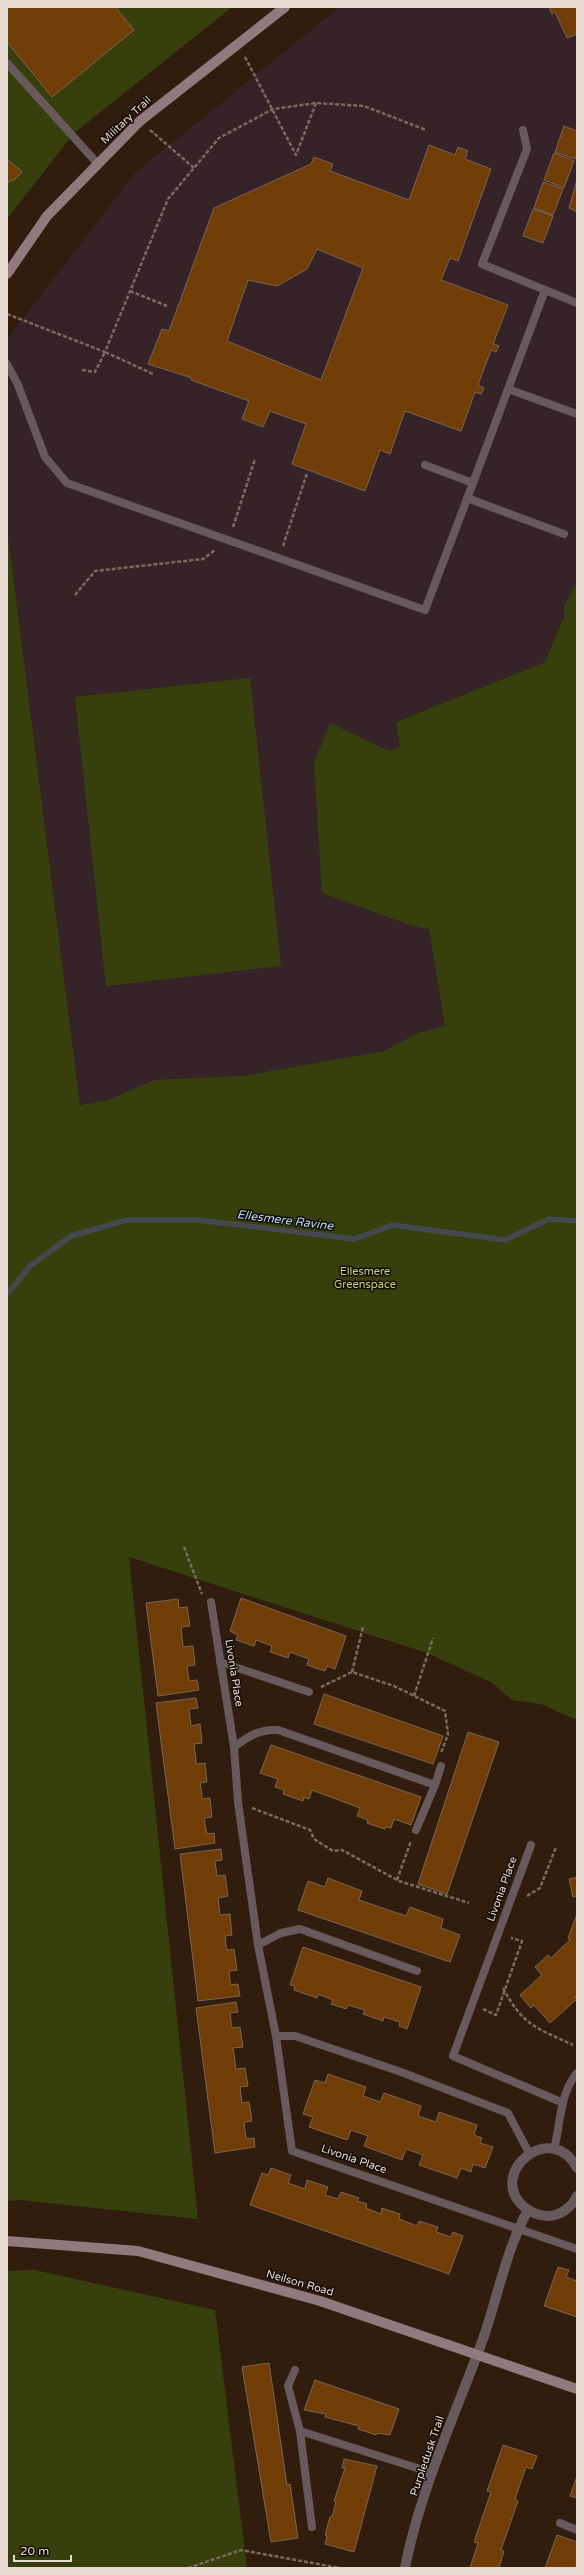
<svg xmlns="http://www.w3.org/2000/svg" width="584" height="2575" viewBox="0 0 584 2575" font-family="'Varela Round',sans-serif">
<rect width="100%" height="100%" fill="#301d0e"/>
<polygon fill="#352328" points="340,7 577,7 577,582 545,662 396,722 447,1040 80,1105 7,527 7,339 136,172"/>
<g fill="#37400d">
<polygon points="7,7 232,7 74,133 7,219"/>
<polygon points="7,527 80,1105 108,1100 154,1080 243,1076 384,1051 418,1033 445,1026 429,929 410,925 322,893 314,763 330,723 389,751 400,747 396,722 545,662 564,616 564,607 577,582 577,1720 541,1704 512,1700 491,1682 427,1653 129,1557 198,2219 20,2200 7,2201"/>
<polygon points="250,678 281,966 106,986 75,697"/>
<polygon points="35,2270 215,2310 247,2568 7,2568 7,2271"/>
</g>
<g fill="none" stroke-linecap="round" stroke-linejoin="round">
<polyline stroke="#45494f" stroke-width="5.5" points="7,1294 30,1266 71,1236 127,1220 198,1220 354,1239 393,1225 505,1240 549,1219 577,1221"/>
</g>
<g fill="#713d06" stroke="#7b6554" fill-rule="evenodd">
<polygon points="7,7 115,7 134,30 52,97 7,42"/>
<polygon points="549,7 577,7 577,34 567,38 555,12 552,14"/>
<polygon points="564,126 577,131 577,153 575,159 555,152"/>
<path d="M429 145 455 155 458 147 468 151 465 159 491 169 458 261 450 258 441 280 508 305 493 344 499 346 496 352 491 350 478 385 484 388 481 394 475 392 461 431 405 411 390 454 380 450 365 491 292 464 306 424 270 411 263 427 242 419 249 401 191 380 192 378 148 364 162 329 169 331 214 208 311 164 314 157 333 164 330 171 409 200ZM317 249 363 268 321 380 227 341 248 280 277 286 307 269Z"/>
<polygon points="554,153 574,161 564,188 544,180"/>
<polygon points="7,159 22,172 13,181 11,180 7,184"/>
<polygon points="543,182 563,189 553,215 534,208"/>
<polygon points="576,183 577,183 577,212 569,208"/>
<polygon points="533,209 553,216 543,243 523,236"/>
<polygon points="241,1598 346,1636 335,1669 327,1666 325,1671 307,1665 309,1659 290,1652 288,1658 270,1652 272,1646 256,1640 254,1646 236,1640 238,1635 230,1631"/>
<polygon points="178,1599 179,1608 187,1607 190,1626 181,1627 183,1647 193,1646 195,1665 187,1666 189,1681 197,1680 199,1690 158,1696 146,1603"/>
<polygon points="324,1694 443,1736 433,1764 314,1724"/>
<polygon points="196,1698 198,1708 189,1709 191,1726 200,1724 202,1743 194,1744 196,1760 196,1764 205,1763 207,1782 200,1783 202,1794 202,1799 210,1798 212,1817 204,1818 206,1830 207,1834 214,1833 215,1843 175,1849 156,1703"/>
<polygon points="468,1732 499,1742 447,1894 418,1884"/>
<polygon points="271,1745 421,1797 411,1825 394,1819 391,1828 386,1827 385,1829 372,1825 367,1823 368,1820 357,1816 360,1808 312,1790 309,1799 304,1797 303,1801 283,1794 284,1790 275,1787 278,1779 260,1773"/>
<polygon points="221,1849 222,1860 215,1861 217,1876 225,1875 228,1896 218,1898 220,1915 230,1914 232,1935 225,1936 226,1945 227,1950 234,1949 237,1970 229,1971 230,1981 231,1985 238,1984 240,1996 198,2001 180,1854"/>
<polygon points="577,1877 577,1900 576,1896 573,1897 569,1879"/>
<polygon points="328,1878 362,1891 359,1900 406,1916 410,1907 443,1919 441,1928 460,1935 450,1962 298,1910 308,1881 325,1887"/>
<polygon points="577,1914 577,1995 575,1997 577,1999 550,2023 534,2005 531,2008 520,1995 542,1975 535,1967 548,1955 551,1958 570,1940 568,1938"/>
<polygon points="303,1947 421,1987 407,2029 399,2026 400,2022 384,2017 383,2021 363,2014 365,2010 348,2005 346,2009 331,2004 333,2000 318,1994 317,1998 294,1990 295,1986 290,1985"/>
<polygon points="236,2002 238,2012 230,2013 232,2028 240,2027 243,2047 233,2048 234,2054 236,2069 245,2068 248,2086 240,2087 242,2103 249,2102 252,2121 244,2122 246,2139 254,2138 255,2147 215,2153 196,2008"/>
<polygon points="328,2074 366,2087 363,2096 380,2102 384,2093 421,2106 418,2116 436,2122 439,2112 477,2125 474,2135 482,2138 480,2143 493,2147 485,2168 473,2164 471,2172 461,2168 457,2178 419,2165 423,2155 406,2149 402,2160 364,2146 368,2136 351,2130 347,2140 309,2127 313,2117 303,2114 315,2080 325,2083"/>
<polygon points="271,2168 291,2175 288,2183 305,2189 307,2180 328,2187 325,2195 338,2199 341,2192 359,2198 357,2201 367,2204 366,2208 381,2214 382,2208 400,2214 399,2219 417,2226 419,2221 438,2227 436,2232 451,2237 453,2232 463,2236 449,2274 250,2205 262,2173 268,2175"/>
<polygon points="558,2267 569,2270 566,2277 577,2281 577,2317 544,2306"/>
<polygon points="269,2363 287,2485 290,2484 298,2538 271,2542 242,2367"/>
<polygon points="315,2380 399,2409 390,2435 377,2433 376,2435 358,2429 359,2426 325,2417 326,2414 304,2410"/>
<polygon points="503,2445 537,2456 532,2469 526,2467 515,2499 518,2501 501,2550 504,2551 499,2568 470,2568 478,2543 474,2542 491,2492 487,2491"/>
<polygon points="344,2459 377,2466 354,2552 325,2544 327,2536 325,2535 330,2517 332,2517 336,2502 334,2501 345,2468 342,2468"/>
<polygon points="577,2476 577,2498 570,2496"/>
<polygon points="557,2535 577,2542 576,2568 545,2568"/>
</g>
<g fill="none" stroke-linecap="round" stroke-linejoin="round">
<g stroke="#7b6b5e" stroke-width="2.5" stroke-dasharray="4 2" stroke-linecap="butt">
<polyline points="245,57 296,155 316,103"/>
<polyline points="150,130 194,168"/>
<polyline points="130,291 167,306"/>
<polyline points="7,314 105,352 168,199 219,138 273,109 316,103 364,106 426,130"/>
<polyline points="82,370 95,372 105,352 153,374"/>
<polyline points="233,527 255,459"/>
<polyline points="283,546 307,473"/>
<polyline points="75,595 95,571 203,559 215,550"/>
<polyline points="184,1547 202,1594"/>
<polyline points="352,1672 363,1627"/>
<polyline points="321,1687 352,1672 394,1686 445,1711 448,1734 441,1753"/>
<polyline points="414,1696 433,1638"/>
<polyline points="252,1808 310,1830 314,1839 333,1851 342,1850 399,1881 469,1903"/>
<polyline points="397,1880 411,1841"/>
<polyline points="527,1896 540,1888 556,1847"/>
<path d="M503 1988C523 2026 537 2028 573 2045"/>
<polyline points="483,2009 496,2015 522,1941 511,1938"/>
<polyline points="188,2568 241,2550 340,2568"/>
</g>
<g stroke="#685a5c" stroke-width="8">
<polyline points="7,63 97,163"/>
<polyline points="545,290 577,303"/>
<polyline points="7,364 18,385 45,457 67,483 425,610 473,483 425,465"/>
<polyline points="508,389 577,414"/>
<polyline points="473,483 545,290 482,264 527,149 523,130"/>
<polyline points="467,498 564,534"/>
<polyline points="211,1602 234,1747 238,1802 258,1945 276,2036 292,2151 577,2249"/>
<polyline points="220,1662 309,1692"/>
<path d="M234 1747C249 1736 259 1729 278 1730L435 1785"/>
<polyline points="416,1830 435,1785 441,1766"/>
<polyline points="531,1845 453,2056 561,2102"/>
<polyline points="258,1945 281,1933 300,1929 417,1971"/>
<polyline points="276,2036 295,2036 401,2072 508,2113 529,2153"/>
<path d="M554 2149C561 2123 559 2095 577 2073"/>
<polyline points="295,2370 288,2386 300,2431"/>
<polyline points="560,2523 577,2530"/>
<polyline points="312,2527 300,2431 433,2473"/>
</g>
<g stroke="#685a5c" stroke-width="10">
<path d="M577 2168C551 2119 487 2173 523 2206 530 2212 538 2216 548 2216 560 2216 572 2207 577 2196"/>
<path d="M405 2568C420 2490 456 2413 483 2339 498 2296 506 2250 528 2210"/>
</g>
<g stroke="#907a7d" stroke-width="10">
<polyline points="7,274 47,216 140,121 285,7"/>
<polyline points="7,2241 138,2251 320,2301 577,2389"/>
</g>
</g>
<g text-anchor="middle" dominant-baseline="central" stroke-width="3" stroke-linejoin="round" paint-order="stroke">
<g font-size="11" fill="#e7dad0" stroke="#110904">
<text transform="translate(126 120) rotate(-43)">Military Trail</text>
<text transform="translate(234 1673) rotate(81)">Livonia Place</text>
<text transform="translate(502 1889) rotate(-70)">Livonia Place</text>
<text transform="translate(354 2159) rotate(19)">Livonia Place</text>
<text transform="translate(300 2283) rotate(16)">Neilson Road</text>
<text transform="translate(427 2456) rotate(-71)">Purpledusk Trail</text>
</g>
<g font-size="11" fill="#c3d776" stroke="#110904">
<text x="365" y="1271">Ellesmere<tspan x="365" dy="13">Greenspace</tspan></text>
</g>
<g font-size="12" font-style="italic" fill="#bbdef7" stroke="#110904">
<text transform="translate(285 1220) rotate(7)">Ellesmere Ravine</text>
</g>
</g>
<rect width="584" height="2575" fill="none" stroke="#e7dad0" stroke-width="16"/>
<path d="M14 2555v6h57v-6" fill="none" stroke="#e7dad0" stroke-width="2"/>
<text x="20" y="2555" font-size="12" fill="#e7dad0" stroke="#110904" stroke-width="3" paint-order="stroke">20 m</text>
</svg>
